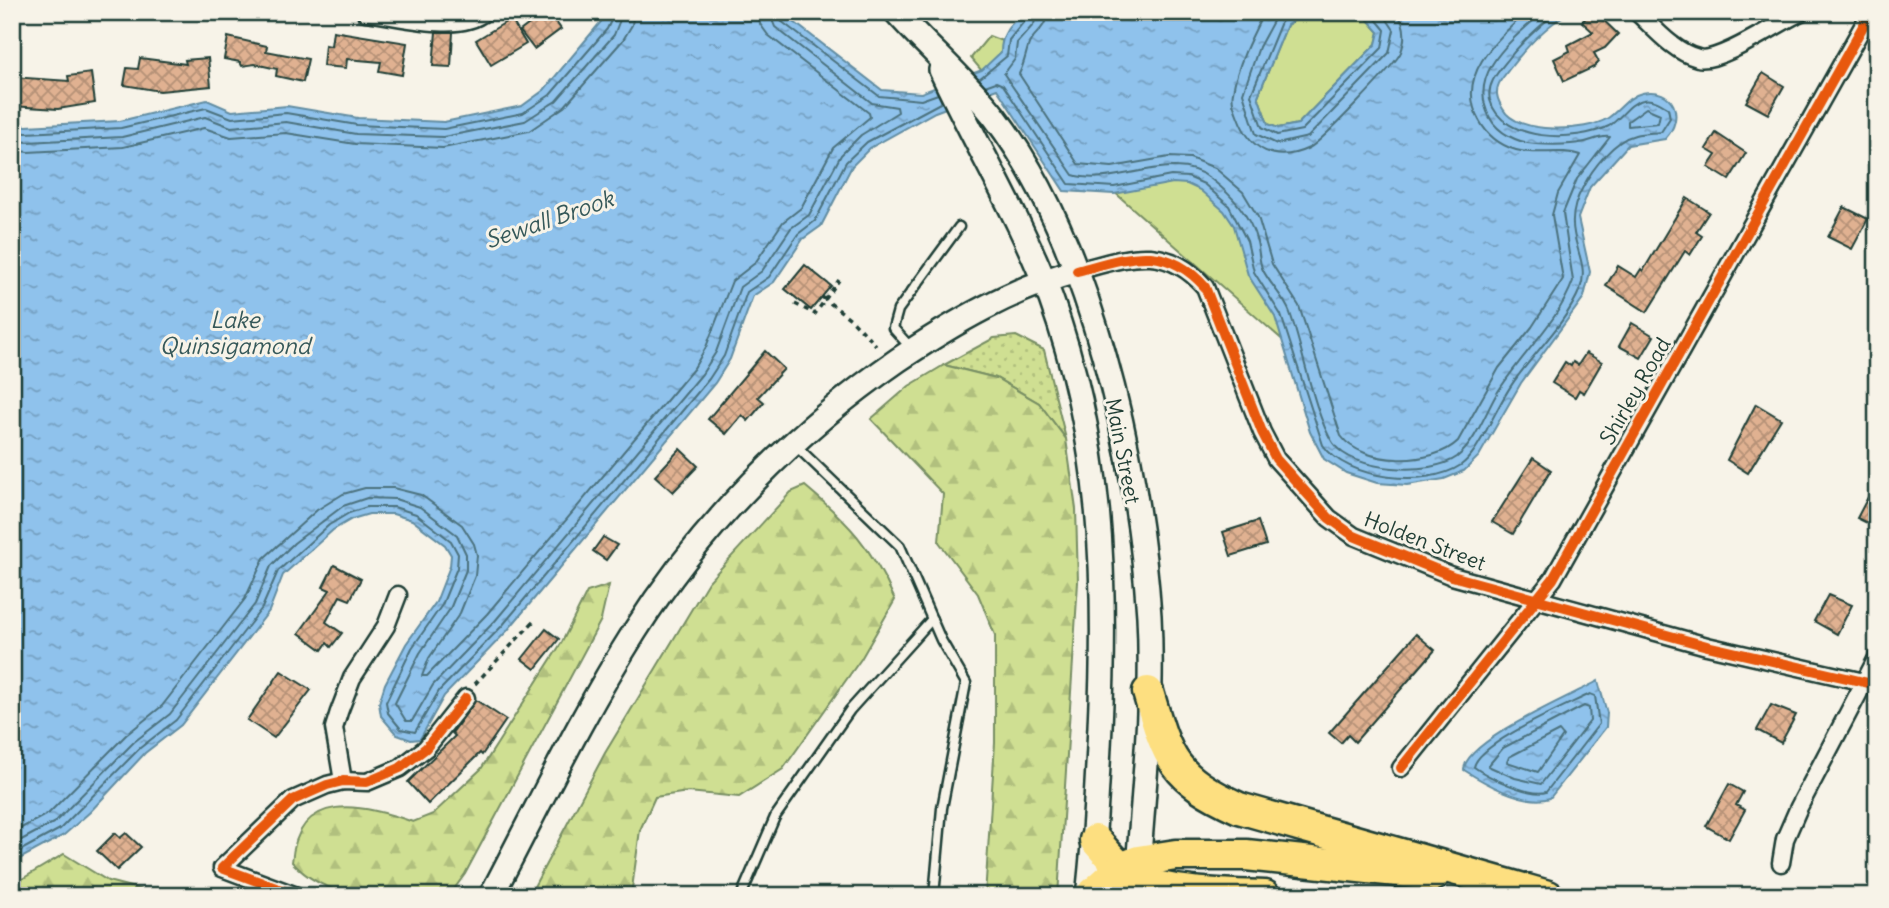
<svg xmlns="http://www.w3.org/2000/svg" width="1889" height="908" viewBox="0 0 1889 908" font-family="Delius,sans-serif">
<defs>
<pattern id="grass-dots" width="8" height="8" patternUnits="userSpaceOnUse" patternTransform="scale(1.75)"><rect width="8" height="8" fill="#cfdf92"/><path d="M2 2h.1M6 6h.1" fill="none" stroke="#b1c07e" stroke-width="1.8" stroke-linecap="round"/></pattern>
<pattern id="forest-firs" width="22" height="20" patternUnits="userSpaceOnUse" patternTransform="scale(1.75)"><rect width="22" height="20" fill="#cfdf92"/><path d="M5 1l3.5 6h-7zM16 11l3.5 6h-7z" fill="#b1c07e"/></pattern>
<pattern id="water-ripples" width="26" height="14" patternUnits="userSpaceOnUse" patternTransform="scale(1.75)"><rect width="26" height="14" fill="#8fc2ec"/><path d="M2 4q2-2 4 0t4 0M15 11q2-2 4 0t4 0" fill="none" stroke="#749fc0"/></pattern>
<pattern id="building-cross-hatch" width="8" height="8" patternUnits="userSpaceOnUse" patternTransform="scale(1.75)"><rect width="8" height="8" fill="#e0b191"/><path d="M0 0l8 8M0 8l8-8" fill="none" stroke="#b59177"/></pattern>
</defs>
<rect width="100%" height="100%" fill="#f7f3e8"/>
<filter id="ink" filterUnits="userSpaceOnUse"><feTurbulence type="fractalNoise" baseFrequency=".0143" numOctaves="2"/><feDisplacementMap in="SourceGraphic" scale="14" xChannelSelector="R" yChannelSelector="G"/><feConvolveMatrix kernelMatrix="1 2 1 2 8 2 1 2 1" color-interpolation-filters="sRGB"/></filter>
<g filter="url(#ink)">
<polygon fill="url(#grass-dots)" stroke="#778e63" stroke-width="2" points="1016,336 1044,350 1066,439 1039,403 996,378 944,365 994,338"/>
<g fill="url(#forest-firs)" stroke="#778e63" stroke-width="2">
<polygon points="944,365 996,378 1039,403 1066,439 1076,509 1078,582 1058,896 985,896 995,743 995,635 978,594 939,542 943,494 871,419 909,386"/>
<path d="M805 486C848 522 872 547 895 600L861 659 783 769 739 797 688 792 655 797 640 830 631 896H529L605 753 708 582 791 492Z"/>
<path d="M609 585 601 620 465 874 449 896C393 896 333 907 292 862 298 789 363 804 413 822L433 814 481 769 562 642 587 592Z"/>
<polygon points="64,854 108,881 165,896 12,896 12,885"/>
</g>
<g fill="#cfdf92" stroke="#778e63" stroke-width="2">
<polygon points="1308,12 1361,12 1379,32 1376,44 1298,124 1278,128 1268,124 1258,96 1287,25"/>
<polygon points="989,36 1031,52 1224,190 1319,372 997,89 971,58"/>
</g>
<g fill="url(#water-ripples)" stroke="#628da2" stroke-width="2">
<path d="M609 12H781L882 90 921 93 982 70 1001 52C1001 34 1010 23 1025 12H1308L1287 25 1258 96 1268 124 1278 128 1298 124 1376 44 1379 32 1361 12H1570C1543 27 1519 55 1501 80 1494 91 1497 99 1503 109 1517 135 1587 132 1608 118 1620 110 1628 96 1642 93 1674 86 1686 117 1665 139L1628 145 1590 187 1578 218 1590 272 1584 297 1521 383 1479 456 1464 471 1444 479 1407 485 1377 483 1346 473 1324 459 1310 432 1275 317 1248 275 1234 226 1224 211 1200 190 1187 184 1173 183 1114 194 1064 191 997 89 935 112 870 148 852 166 821 226 803 239 774 282 753 296 730 359 715 383 507 631 444 696 420 739 411 740 397 735 381 716 379 703 385 684 406 644 436 602 450 566 451 555 445 545 412 520 393 514H369L352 519 333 530 283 575 269 611 181 725 145 753 90 812 64 835 12 863V123L26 126 120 121 207 100 232 111 287 106 358 118 444 122 522 106 544 90Z"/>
<path d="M1598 681 1607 713 1606 727 1550 798C1524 806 1486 784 1464 770 1464 741 1573 695 1598 681Z"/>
</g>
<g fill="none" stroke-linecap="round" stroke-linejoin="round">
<g stroke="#4c727e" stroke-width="2">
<polyline points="778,12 781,21 879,96 921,100 938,94"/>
<path d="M1037 12 1034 24 1017 43 1015 59 1004 74 1073 175C1117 188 1173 148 1211 179 1233 196 1250 215 1257 242 1259 250 1259 260 1262 268 1269 284 1284 296 1290 313 1303 349 1314 414 1333 443 1352 472 1431 476 1457 457 1475 443 1485 414 1496 395 1519 356 1558 323 1573 281L1563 213 1577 179 1610 137C1602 135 1594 140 1585 142 1570 145 1550 145 1536 144 1518 143 1498 133 1490 118 1466 73 1512 40 1543 12"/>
<path d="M1047 12C1046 32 1032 32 1028 47 1025 57 1024 64 1019 74L1078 164 1112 167 1169 157 1190 158 1215 168 1243 192 1258 217 1272 264 1299 306 1341 436C1363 466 1433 466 1458 441L1499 368 1532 327 1563 279 1552 215 1558 193 1580 155C1561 148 1537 156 1516 150 1499 145 1487 135 1479 120 1455 76 1496 40 1527 12"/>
<path d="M1264 12C1252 36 1237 65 1233 92 1231 101 1235 109 1238 117 1250 150 1275 164 1309 148 1320 143 1397 63 1401 52 1406 38 1406 24 1396 12"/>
<polyline points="1278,12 1259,47 1243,93 1256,134 1277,144 1308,137 1389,53 1394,30 1382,12"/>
<polyline points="1294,12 1281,22 1251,95 1262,127 1277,135 1302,130 1382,48 1385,30 1370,12"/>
<polyline points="979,79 1007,56 1009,40 1026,19 1028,12"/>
<path d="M985 86 996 82 1003 85 1069 184 1114 187 1171 176 1188 177 1204 184 1229 206 1247 241 1254 272 1281 315 1323 445C1347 480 1427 488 1461 465 1472 457 1479 443 1486 431 1496 413 1505 392 1518 376 1538 349 1567 321 1580 289 1593 256 1556 235 1583 187 1592 169 1614 140 1635 135 1643 133 1653 133 1661 132L1670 118 1668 108C1660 103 1652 98 1643 100 1629 102 1621 119 1609 126 1576 142 1502 143 1490 100 1486 83 1500 70 1510 57 1523 40 1540 27 1556 12"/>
<polygon points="1646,108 1660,114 1658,123 1628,126 1628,121"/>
<polyline points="12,130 26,133 121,128 206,108 232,118 286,113 357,125 444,129 523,113 550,95 607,29 615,12"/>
<polyline points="12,139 27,142 122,137 205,117 231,127 286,122 356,134 443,137 525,121 556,101 614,35 623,12"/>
<polyline points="12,150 28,152 123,147 204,128 231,137 286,133 355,144 443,148 529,131 564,107 623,40 632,25 634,12"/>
<path d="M1590 694 1595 696 1599 724 1546 792C1530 797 1488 777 1474 767 1478 743 1566 706 1590 694Z"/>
<polygon points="1584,706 1589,708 1590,721 1541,784 1515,778 1488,766 1503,748"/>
<polygon points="1559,731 1563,736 1538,772 1507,762 1509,757"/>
<polyline points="12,833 49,813 126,735 162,706 245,599 264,558 317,510 343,494 365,488 393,488 421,495 462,525 474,544 477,555 475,576 460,613 429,658 422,676 427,676 487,614 694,368 706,347 732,281 755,263 783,222 801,208 833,148 870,117 869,113 768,35 760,24 759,12"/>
<polyline points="12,845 55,822 134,742 170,714 255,604 271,566 294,543 343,506 367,498 395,499 420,507 457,535 466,554 466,570 450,609 420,653 395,703 406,721 412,721 433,685 495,621 702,374 716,352 740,287 762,271 791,228 809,215 841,155 861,135 898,112 897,107 872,103 775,27 769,12"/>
<polyline points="12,855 60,829 140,748 176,720 262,608 278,571 329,525 349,513 367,507 394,507 416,514 451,541 458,554 457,568 442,605 412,648 386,702 388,713 401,729 415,732 439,691 502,626 709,379 724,356 747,292 769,277 798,234 815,221 846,162 867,142 942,102"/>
</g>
</g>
<g fill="url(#building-cross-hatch)" stroke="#1f3d34" stroke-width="2">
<polygon points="545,12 549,12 561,29 534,49 520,31"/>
<polygon points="1591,12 1595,12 1618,34 1605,48 1594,53 1599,62 1594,67 1564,81 1554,59 1570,51 1568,45 1593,32 1582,22"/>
<polygon points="511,19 526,44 491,65 476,40"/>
<polygon points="333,31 407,43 402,75 379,71 381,62 347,59 346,68 323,66 325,45 331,46"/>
<polygon points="436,32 453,32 451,67 433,66"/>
<polygon points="228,37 267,46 266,51 308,59 303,82 276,76 277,69 255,64 242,66 240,62 224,59"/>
<polygon points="140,58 186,64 185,60 208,58 211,86 160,91 124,85 127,68 138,69"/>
<polygon points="91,73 95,103 58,109 12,106 12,77 69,81 68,76"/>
<polygon points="1763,73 1784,86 1768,114 1746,102"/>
<polygon points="1716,133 1746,153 1729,180 1708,167 1716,155 1706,149"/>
<polygon points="1687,198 1709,212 1696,232 1702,236 1690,255 1685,251 1647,312 1606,286 1618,266 1636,277 1641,269 1643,271"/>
<polygon points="1844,207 1868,219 1852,249 1828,237"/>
<polygon points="805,265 831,286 811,310 785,289"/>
<polygon points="1632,323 1654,336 1641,358 1619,346"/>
<polygon points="765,351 784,369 758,397 764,402 748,421 742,415 726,434 708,419"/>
<polygon points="1586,353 1602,362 1584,393 1579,390 1575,397 1552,383 1565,362 1571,366 1573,362 1578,365"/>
<polygon points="1756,404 1781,419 1748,473 1727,460"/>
<polygon points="680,449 698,466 673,492 655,476"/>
<polygon points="1533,458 1551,470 1513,534 1492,522"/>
<polygon points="1877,480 1877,528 1857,518"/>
<polygon points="1258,521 1266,545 1231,556 1223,532"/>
<polygon points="603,537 617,545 606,560 593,551"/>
<polygon points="334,565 361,579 350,600 340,596 326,622 342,633 331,647 327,643 322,650 299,633 330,590 323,587"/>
<polygon points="1828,595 1852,605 1837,634 1814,621"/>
<polygon points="546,629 559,639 535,669 522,659"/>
<polygon points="1416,634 1435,650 1355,742 1348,735 1341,743 1329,733"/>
<polygon points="281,671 311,690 274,738 247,720"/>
<polygon points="476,700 506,720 482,755 480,753 428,804 408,782 455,736 452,733"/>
<polygon points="1771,705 1796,715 1781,743 1757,730"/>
<polygon points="1729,784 1743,792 1736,805 1745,810 1729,839 1706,826"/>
<polygon points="115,833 120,838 126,833 141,847 117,870 97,851"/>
</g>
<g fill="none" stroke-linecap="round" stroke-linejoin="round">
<g stroke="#1f3d34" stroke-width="13">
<g id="lane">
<polyline points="911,348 893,328 898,310 959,227"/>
<polyline points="794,444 900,546 941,640 966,683 942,808 934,896"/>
<polyline points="741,896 775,817 850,710 932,619"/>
</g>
</g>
<g stroke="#1f3d34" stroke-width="21">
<g id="street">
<path d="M365 12C397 15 459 34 484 12"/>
<path d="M1637 12C1654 28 1674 52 1698 58 1718 64 1778 23 1801 12"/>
<path d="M1077 271C1129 257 1165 242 1205 287L1262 432 1276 459 1329 518 1354 536 1452 576 1707 646 1877 685"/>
<polyline points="1401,768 1553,579 1871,12"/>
<polyline points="343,781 334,728 339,712 352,678 386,626 398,595"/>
<polyline points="1781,863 1785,839 1799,807 1877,658"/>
<polyline points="297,896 222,868 293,800 327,785 343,781 367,782 400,768 426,748 466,698"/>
</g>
</g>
<g stroke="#1f3d34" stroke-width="28">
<g id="secondary">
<path d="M896 12C927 47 965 79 994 116 1090 241 1139 460 1149 616 1154 709 1142 803 1136 896"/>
<path d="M941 70C977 147 1021 219 1051 299 1102 440 1107 579 1100 727 1097 783 1095 839 1088 896"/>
<path d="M491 896C538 807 581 716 635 631 702 525 795 431 898 360 953 323 1013 288 1077 271"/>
</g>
</g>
<g stroke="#1f3d34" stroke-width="35">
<g id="highway">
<path d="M1148 692C1168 760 1172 777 1239 808L1548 896"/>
<path d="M1095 840C1107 853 1118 868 1134 878 1163 894 1231 895 1265 896"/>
<polyline points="1090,896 1121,868 1138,861 1176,855 1246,855 1434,875"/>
</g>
</g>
<g stroke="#1f3d34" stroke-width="3.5" stroke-dasharray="5 5" stroke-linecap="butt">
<polyline points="822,297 852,320 876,345"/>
<polyline points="795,304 815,314 839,280"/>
<polyline points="475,684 534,621"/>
</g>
<use href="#lane" stroke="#f7f3e8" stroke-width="8"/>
<use href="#street" stroke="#f7f3e8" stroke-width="16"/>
<use href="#secondary" stroke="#f7f3e8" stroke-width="23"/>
<use href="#highway" stroke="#fddf80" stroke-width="30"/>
<g stroke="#f7f3e8" stroke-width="15">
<g id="cycleway">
<path d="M1077 271C1129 257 1165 242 1205 287L1262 432 1276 459 1329 518 1354 536 1452 576 1707 646 1877 685"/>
<polyline points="1401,768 1553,579 1871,12"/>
<polyline points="297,896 222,868 293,800 327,785 343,781 367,782 400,768 426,748 466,698"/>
</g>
</g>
<use href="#cycleway" stroke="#e8590c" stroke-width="10"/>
</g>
</g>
<g text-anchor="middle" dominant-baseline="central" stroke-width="6" stroke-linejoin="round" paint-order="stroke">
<g font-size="21" fill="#1f3d34" stroke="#f7f3e8">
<text transform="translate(1635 391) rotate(-60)">Shirley Road</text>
<text transform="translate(1123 451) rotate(79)">Main Street</text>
<text transform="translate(1425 541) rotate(21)">Holden Street</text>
</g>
<g font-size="23" font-style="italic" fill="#355859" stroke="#f7f3e8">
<text transform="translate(549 219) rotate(-19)">Sewall Brook</text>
<text x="235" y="319">Lake<tspan x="235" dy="26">Quinsigamond</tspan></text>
</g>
</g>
<rect width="1889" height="908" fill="none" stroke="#f7f3e8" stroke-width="42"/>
<rect x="21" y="21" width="1847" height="866" fill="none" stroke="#1f3d34" stroke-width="2.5" filter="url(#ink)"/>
</svg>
